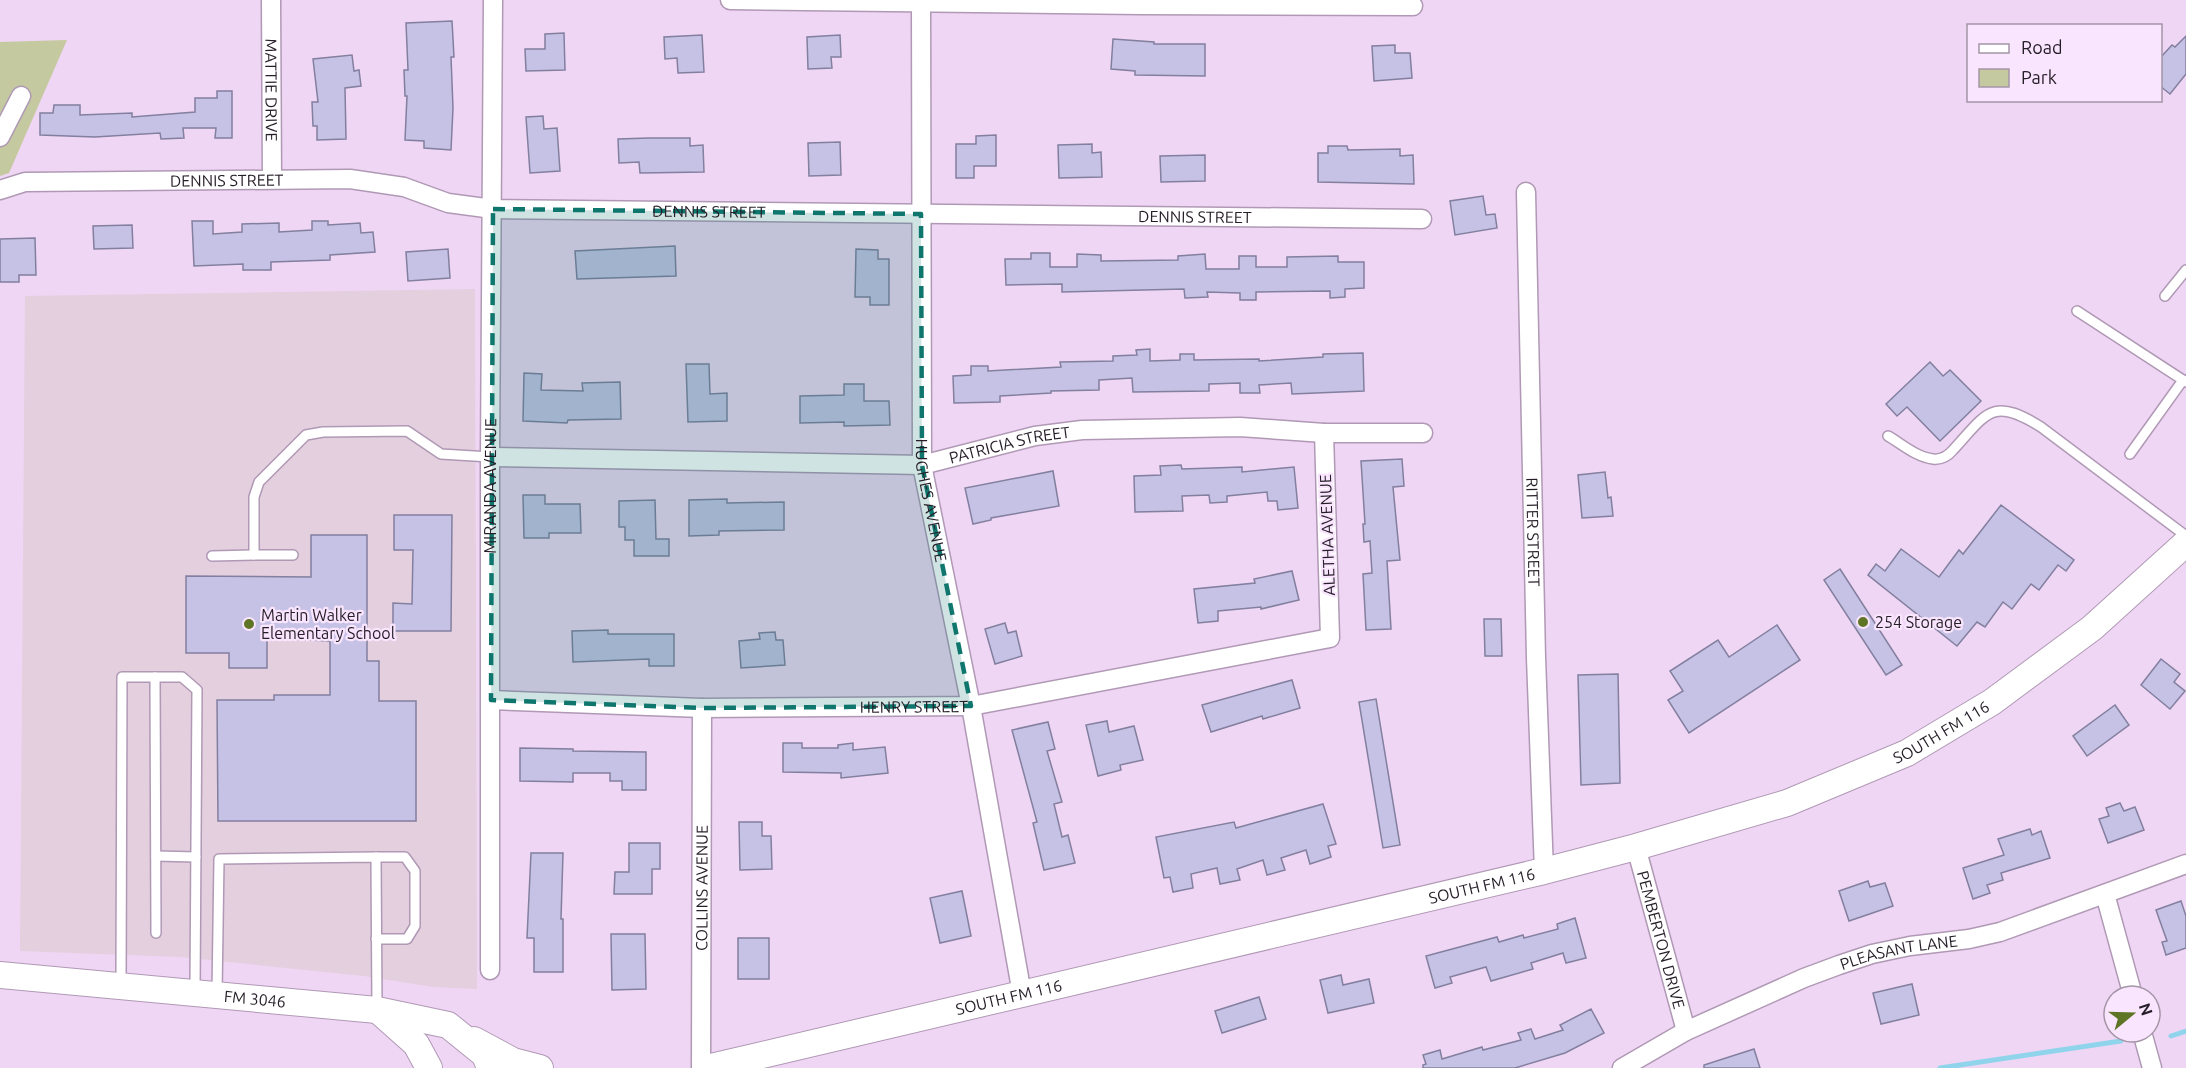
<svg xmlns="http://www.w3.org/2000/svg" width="2186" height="1068" viewBox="0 0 2186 1068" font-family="Ubuntu,sans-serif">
<rect width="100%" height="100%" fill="#efd6f4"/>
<polygon fill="#e3cfde" points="475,289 477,989 433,987 364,976 180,957 20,951 25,296"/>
<polygon fill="#c5c99f" points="67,40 9,173 0,176 0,42"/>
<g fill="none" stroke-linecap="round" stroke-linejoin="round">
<g stroke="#90d4ec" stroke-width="5">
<polyline points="2171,1036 2186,1031"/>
<polyline points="1940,1068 2121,1041"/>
</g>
</g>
<g fill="#c6c2e5" stroke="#837f9f" stroke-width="1.5">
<polygon points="452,21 454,57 451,57 453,108 451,150 424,148 424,141 405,140 407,96 405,96 404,70 408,70 406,23"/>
<polygon points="564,33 565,70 526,71 525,49 545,49 545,34"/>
<polygon points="702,35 704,72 678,73 677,58 665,59 664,37"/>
<polygon points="840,35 841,57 831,57 832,68 808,69 807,37"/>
<polygon points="2186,36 2186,74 2170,94 2160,86 2160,58 2172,45 2175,47"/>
<polygon points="1113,39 1154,42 1154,44 1205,44 1205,76 1135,75 1135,71 1111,69"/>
<polygon points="1395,45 1395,53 1410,53 1412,78 1374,81 1372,46"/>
<polygon points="352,55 354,71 359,70 361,86 345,88 346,139 317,140 317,126 313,126 312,102 318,102 313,59"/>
<polygon points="217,91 232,91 232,138 215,138 216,128 183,128 184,138 161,139 160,133 95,137 40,135 40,113 53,113 54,105 80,105 80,115 132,113 132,117 195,112 195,98 217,98"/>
<polygon points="543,116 544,129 557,128 560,171 530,173 526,117"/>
<polygon points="996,135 996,166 974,166 974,178 956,178 956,144 976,144 976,136"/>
<polygon points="649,138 690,138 690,146 703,145 704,172 640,173 639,162 619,163 618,139"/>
<polygon points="840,142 841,175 809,176 808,143"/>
<polygon points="1092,144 1092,153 1101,152 1102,177 1059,178 1058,145"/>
<polygon points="1328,146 1347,146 1348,150 1400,149 1400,156 1413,155 1414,184 1318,182 1318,153 1328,153"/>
<polygon points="1205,155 1205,181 1161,182 1160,156"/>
<polygon points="1483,196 1486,215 1495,214 1497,228 1455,235 1450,201"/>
<polygon points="192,221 213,221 213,234 242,232 242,224 279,223 279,232 312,230 312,221 328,221 328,225 360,223 361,233 373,232 375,252 330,255 330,260 271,262 271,270 243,270 243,264 194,266"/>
<polygon points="132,225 133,248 94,249 93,226"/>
<polygon points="35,238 36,275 19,275 19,282 0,282 0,239"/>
<polygon points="675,246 676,276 577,279 575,251"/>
<polygon points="448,249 450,278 408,281 406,252"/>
<polygon points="856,249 878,250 878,259 889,259 889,305 870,305 870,297 855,297"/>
<polygon points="1031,253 1050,253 1050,267 1077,267 1077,254 1101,255 1101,261 1178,260 1178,256 1205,254 1206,269 1239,269 1239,256 1256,256 1256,267 1287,267 1287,257 1338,256 1338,262 1364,262 1364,288 1345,289 1345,297 1330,298 1330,291 1256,292 1256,300 1240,300 1240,293 1207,292 1208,297 1185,298 1184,289 1062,292 1062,284 1006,285 1005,259 1031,259"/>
<polygon points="1150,349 1150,361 1180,360 1180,354 1194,354 1194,360 1259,359 1259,361 1323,357 1323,354 1363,353 1364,391 1292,394 1291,383 1259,385 1260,393 1240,393 1240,383 1209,384 1209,391 1133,392 1132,378 1099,380 1099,390 1051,391 1051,393 1000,396 1000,402 954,403 953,376 971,375 971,366 988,366 988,371 1061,367 1060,362 1113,361 1113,356 1137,355 1136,350"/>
<polygon points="1930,362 1943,376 1950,370 1981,401 1940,441 1907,407 1897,416 1886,404"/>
<polygon points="686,364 709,364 710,394 727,393 727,421 688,422"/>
<polygon points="524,373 542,374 541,390 583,391 582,383 620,382 621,419 568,420 567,423 523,421"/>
<polygon points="844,384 864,384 864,401 889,401 890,425 844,426 844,422 800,423 800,396 844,395"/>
<polygon points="1402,459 1404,486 1393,487 1400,560 1387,561 1391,629 1366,630 1363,574 1372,573 1370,541 1364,542 1363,524 1365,524 1361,461"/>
<polygon points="1181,465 1182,469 1242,467 1242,472 1294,467 1298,508 1278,510 1277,501 1268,501 1267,492 1227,496 1227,502 1210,503 1209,495 1182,496 1183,511 1135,512 1134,476 1161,475 1160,466"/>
<polygon points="1053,471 1059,506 991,518 991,520 973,524 965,488"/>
<polygon points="1605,472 1608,498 1611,497 1613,516 1582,518 1578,475"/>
<polygon points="523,495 545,495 545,504 580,504 581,533 549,533 549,538 524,538"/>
<polygon points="727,499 727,503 784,502 784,530 719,531 719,535 689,536 689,500"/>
<polygon points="655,500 656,539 669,539 669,556 634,556 634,540 625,540 625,527 619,527 619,501"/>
<polygon points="2001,505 2074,560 2066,571 2058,565 2039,590 2031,584 2012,609 2003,602 1985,627 1977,622 1957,646 1868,575 1876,564 1885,571 1901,549 1939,577 1959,550 1963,554"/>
<polygon points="394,515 452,515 451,631 393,631 393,603 412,604 413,550 394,550"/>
<polygon points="311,535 367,535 367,661 379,661 379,701 416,701 416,821 218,821 217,700 274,700 274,695 330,695 330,641 267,638 267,668 229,668 229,653 186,653 186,576 311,577"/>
<polygon points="1840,569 1902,665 1886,675 1824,580"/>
<polygon points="1292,571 1299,600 1261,609 1261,607 1218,611 1218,621 1198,623 1194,589 1255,583 1254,579"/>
<polygon points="1484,619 1501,619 1502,656 1485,656"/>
<polygon points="1005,623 1008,633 1016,631 1022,656 995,664 985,629"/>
<polygon points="1777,625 1800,660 1689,733 1668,700 1683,691 1670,671 1718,640 1729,657"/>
<polygon points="608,630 608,634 674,634 674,666 649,666 649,659 573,662 572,631"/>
<polygon points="775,632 776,640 783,640 785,665 741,668 739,641 760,639 759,633"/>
<polygon points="2161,659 2180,674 2174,682 2185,691 2170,709 2141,685"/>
<polygon points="1618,674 1620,783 1581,785 1578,675"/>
<polygon points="1292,680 1300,708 1263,719 1262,716 1211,732 1202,705"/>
<polygon points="1376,699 1400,845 1383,848 1359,702"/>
<polygon points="2115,705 2129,725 2087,756 2073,736"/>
<polygon points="1107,721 1109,732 1134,726 1143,760 1120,765 1121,770 1098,776 1086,725"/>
<polygon points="1048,722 1055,749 1047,751 1062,802 1054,804 1062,837 1068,835 1075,863 1044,870 1033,823 1037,822 1012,730"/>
<polygon points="783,743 802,743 802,748 838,748 838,745 853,743 853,750 885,747 888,773 841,778 841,773 783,772"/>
<polygon points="520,748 573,749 573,751 646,752 646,790 622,790 622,781 610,781 610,773 573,773 573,782 520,781"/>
<polygon points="2120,803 2124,811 2135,807 2144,830 2108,843 2099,819 2109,816 2106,808"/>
<polygon points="1323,804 1336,844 1328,846 1331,857 1310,864 1306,850 1281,858 1285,870 1267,875 1263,860 1237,869 1240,880 1220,884 1217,868 1191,874 1193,888 1173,892 1170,877 1164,878 1156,837 1234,822 1236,828"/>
<polygon points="739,822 762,822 762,836 771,836 772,869 740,870"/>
<polygon points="2030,829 2032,835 2041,831 2050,858 2001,873 2003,880 1987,885 1990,893 1973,899 1963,868 2004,855 1998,839"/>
<polygon points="629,843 660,843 660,869 652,869 652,894 614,894 615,872 629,872"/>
<polygon points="531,853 563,853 561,919 563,919 563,972 534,972 534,938 527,938"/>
<polygon points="1868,881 1870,887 1885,883 1893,906 1849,921 1839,891"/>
<polygon points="962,891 971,936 940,943 930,898"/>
<polygon points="2181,901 2186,916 2186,948 2166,955 2162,942 2167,941 2156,910"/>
<polygon points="1575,918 1586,958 1566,963 1563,953 1531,963 1533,969 1491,981 1486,967 1450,977 1452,983 1435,988 1426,956 1497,937 1499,942 1523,935 1524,938 1558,929 1557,924"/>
<polygon points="611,934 645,934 646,989 612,990"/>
<rect x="738" y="938" width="31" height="41"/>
<polygon points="1341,975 1343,985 1369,979 1374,1003 1328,1013 1320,980"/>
<polygon points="1912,984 1919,1015 1881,1024 1873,993"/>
<polygon points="1259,997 1266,1019 1222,1033 1215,1011"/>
<polygon points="1591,1009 1604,1033 1565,1053 1515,1068 1423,1068 1423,1065 1426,1064 1423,1055 1440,1050 1442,1059 1482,1047 1483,1050 1521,1040 1518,1033 1531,1029 1535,1039 1563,1030 1560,1025"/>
<polygon points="1754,1049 1760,1068 1704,1068 1704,1065"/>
</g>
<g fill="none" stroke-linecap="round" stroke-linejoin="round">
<g stroke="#b099b5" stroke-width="12">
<g id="lane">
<polyline points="2165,296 2186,270"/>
<polyline points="2077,311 2186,382"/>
<path d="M1888 436C1902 444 1916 457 1933 459 1942 460 1948 456 1953 450 1987 413 1992 396 2041 427L2186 536"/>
<polyline points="2130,454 2183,380"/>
<polyline points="293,555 254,555 254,497 259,482 306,435 323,432 407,431 441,454 490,457"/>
<polyline points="212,556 254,555"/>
<polyline points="155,677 156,933"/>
<polyline points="156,856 196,857"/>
<polyline points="376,857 405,857 415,871 415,926 407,939 376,939"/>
<polyline points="121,984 122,677 182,677 197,690 195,991"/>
<polyline points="217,993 219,859 376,857 377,1009"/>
</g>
</g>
<g stroke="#b099b5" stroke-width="21">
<g id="street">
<path id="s1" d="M271 0 272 179"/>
<polyline points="730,0 1141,5 1413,6"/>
<path id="s2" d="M921 0 922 465 971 706 1022 994"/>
<polyline points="0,137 21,96"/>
<path id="s3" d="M0 190 25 182 350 179 404 187 448 203 493 209 1422 219"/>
<path id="s4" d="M1526 192 1536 658 1544 871"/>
<path id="s5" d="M490 457 922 465 1035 436 1082 430 1240 427 1324 433H1423"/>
<path id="s6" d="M491 700 702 708 971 706 1330 638 1324 433"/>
<path id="s7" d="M1636 847 1686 1031"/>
<polyline points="2105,894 2133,996"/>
<path id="s8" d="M490 970V457L493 0"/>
<polyline points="2142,1032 2152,1068"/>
<path id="s9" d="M701 1068 702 708"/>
<path id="s10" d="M1622 1068 1686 1031 1804 978 1839 965 1872 954 1910 946 1969 939 2000 932 2186 864"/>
</g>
</g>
<g stroke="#b099b5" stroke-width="28">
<g id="secondary">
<path id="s11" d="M0 975 377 1010 448 1025 485 1055 490 1068"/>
<polyline points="380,1012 416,1044 429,1068"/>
<polyline points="474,1040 513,1061 540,1068"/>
<path id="s12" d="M707 1068 1544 871 1636 847 1787 803 1907 753 1992 702 2092 628 2186 543"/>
</g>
</g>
<use href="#lane" stroke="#fff" stroke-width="9"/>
<use href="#street" stroke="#fff" stroke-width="18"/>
<use href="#secondary" stroke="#fff" stroke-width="26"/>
</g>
<path fill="#0f766e" fill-opacity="0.2" stroke="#0f766e" stroke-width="4.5" stroke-dasharray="12 8" stroke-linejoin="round" d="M493 209 921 214 922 465 971 706 702 708 491 700Z"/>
<g fill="#5f7526" stroke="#f9e5fd" stroke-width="2">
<circle cx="1863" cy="622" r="6"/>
<circle cx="249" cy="624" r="6"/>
</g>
<g text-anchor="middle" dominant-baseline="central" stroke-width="4.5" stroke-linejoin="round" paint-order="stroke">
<g font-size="16" fill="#251d27" stroke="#f9e5fd">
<text stroke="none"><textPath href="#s1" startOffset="90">MATTIE DRIVE</textPath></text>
<text stroke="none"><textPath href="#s3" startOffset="228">DENNIS STREET</textPath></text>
<text stroke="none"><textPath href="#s3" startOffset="714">DENNIS STREET</textPath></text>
<text stroke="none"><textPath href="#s3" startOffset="1200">DENNIS STREET</textPath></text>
<text stroke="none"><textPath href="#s5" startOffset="522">PATRICIA STREET</textPath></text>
<text stroke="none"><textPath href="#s8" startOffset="484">MIRANDA AVENUE</textPath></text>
<text stroke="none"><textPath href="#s2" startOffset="501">HUGHES AVENUE</textPath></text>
<text stroke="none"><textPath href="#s4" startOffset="340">RITTER STREET</textPath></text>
<text transform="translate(1327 535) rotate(-92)">ALETHA AVENUE</text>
<text stroke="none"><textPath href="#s6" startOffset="423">HENRY STREET</textPath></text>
<text stroke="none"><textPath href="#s12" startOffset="1282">SOUTH FM 116</textPath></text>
<text stroke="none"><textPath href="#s12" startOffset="796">SOUTH FM 116</textPath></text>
<text stroke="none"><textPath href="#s9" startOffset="180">COLLINS AVENUE</textPath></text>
<text stroke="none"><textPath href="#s7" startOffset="96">PEMBERTON DRIVE</textPath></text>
<text stroke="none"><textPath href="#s10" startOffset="302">PLEASANT LANE</textPath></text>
<text stroke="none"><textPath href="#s12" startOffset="310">SOUTH FM 116</textPath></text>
<text stroke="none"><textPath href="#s11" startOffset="256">FM 3046</textPath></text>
</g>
<g font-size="16" fill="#251d27" stroke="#f9e5fd" text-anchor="start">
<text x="261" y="615">Martin Walker<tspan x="261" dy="18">Elementary School</tspan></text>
<text x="1875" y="622">254 Storage</text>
</g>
</g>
<rect x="1967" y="24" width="195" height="78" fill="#f9e5fd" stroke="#a495a7" stroke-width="1.5"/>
<rect x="1979" y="44" width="30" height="9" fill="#ffffff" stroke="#a495a7" stroke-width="1.5"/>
<text x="2021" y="54" font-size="18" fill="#251d27">Road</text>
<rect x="1979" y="69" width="30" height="18" fill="#c5c99f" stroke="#a495a7" stroke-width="1.5"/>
<text x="2021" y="84" font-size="18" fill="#251d27">Park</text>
<g transform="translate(2132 1014) rotate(71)"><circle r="28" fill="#f9e5fd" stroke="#a495a7" stroke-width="1.5"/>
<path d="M0-4.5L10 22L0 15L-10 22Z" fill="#5f7526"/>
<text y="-9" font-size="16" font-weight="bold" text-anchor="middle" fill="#251d27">N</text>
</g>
</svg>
